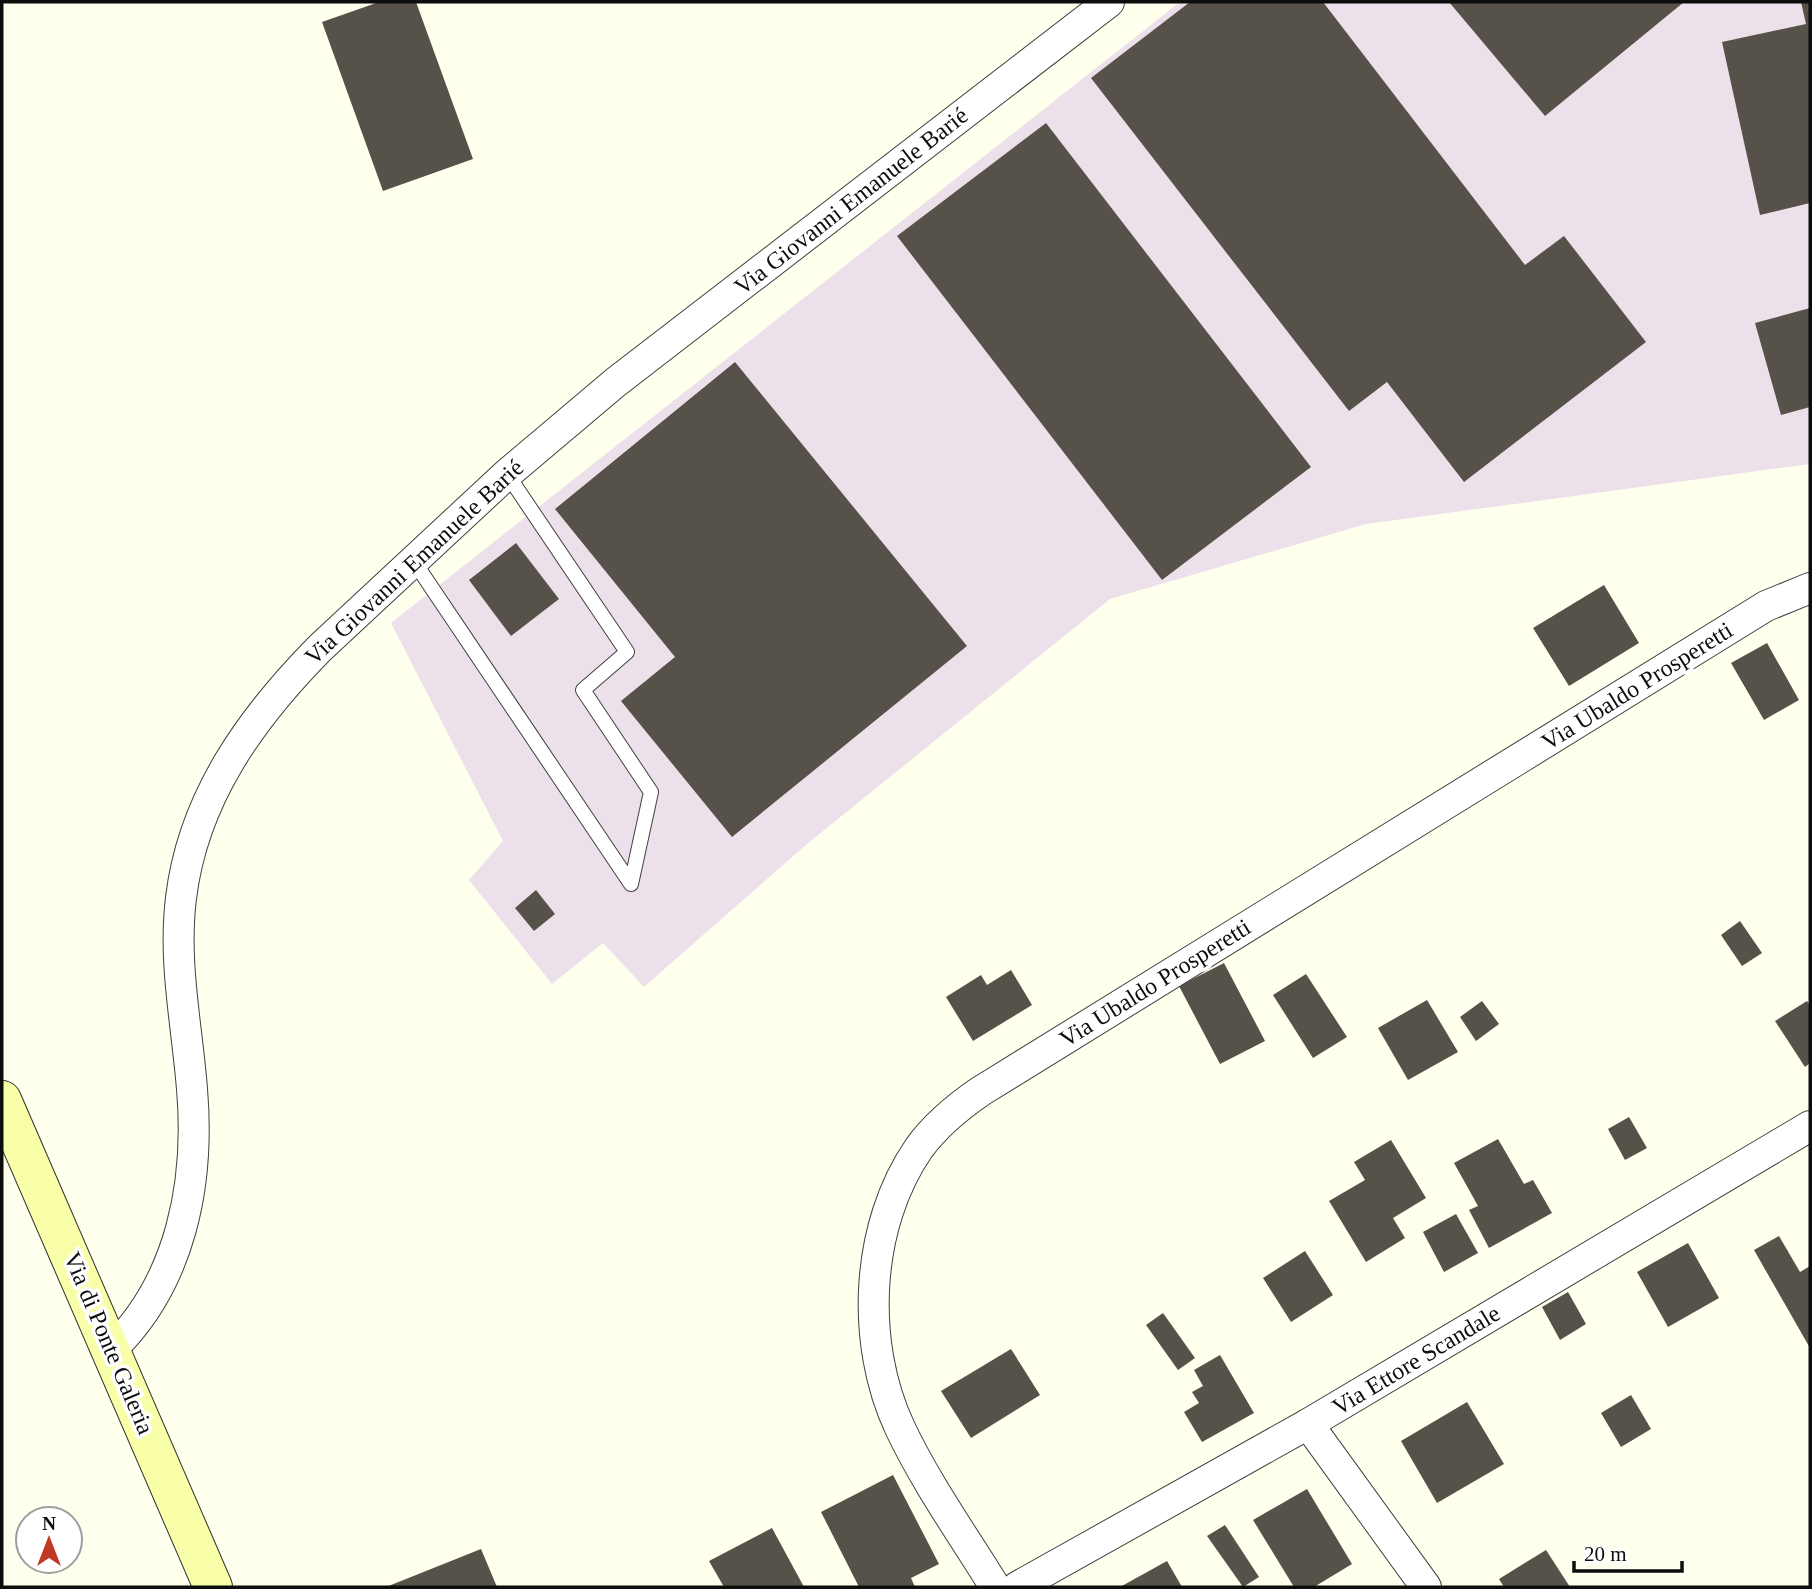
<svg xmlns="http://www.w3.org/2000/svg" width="1812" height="1589" viewBox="0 0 1812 1589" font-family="'Times New Roman',serif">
<rect width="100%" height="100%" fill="#ffffed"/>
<polygon fill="#ece1eb" points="1180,2 1810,2 1810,464 1366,524 1110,599 807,844 644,987 603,943 552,984 469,880 503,841 391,623"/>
<g fill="#565149">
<polygon points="379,2 416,2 473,159 383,191 322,22"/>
<polygon points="1190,2 1323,2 1525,265 1564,236 1646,342 1464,482 1387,382 1349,411 1091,78"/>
<polygon points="1449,2 1684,2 1545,116"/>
<polygon points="1801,2 1810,2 1810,203 1760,215 1722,42 1806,24"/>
<polygon points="1046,123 1311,467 1162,580 897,236"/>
<polygon points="1810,308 1810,407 1781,415 1755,323"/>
<polygon points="735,362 967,646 732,837 621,701 675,657 555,509"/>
<polygon points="516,543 559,599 511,636 469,580"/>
<polygon points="1604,585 1639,643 1569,686 1533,628"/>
<polygon points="1767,643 1799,700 1764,720 1731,663"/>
<polygon points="536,890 555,914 534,931 515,908"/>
<polygon points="1740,921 1762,953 1742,966 1721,935"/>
<polygon points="1224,963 1265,1041 1220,1064 1179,986"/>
<polygon points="1011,970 1032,1005 973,1041 946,997 981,975 987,985"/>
<polygon points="1306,974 1347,1037 1313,1058 1273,995"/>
<polygon points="1427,1000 1458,1052 1408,1080 1378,1028"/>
<polygon points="1482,1001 1499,1024 1476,1041 1460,1017"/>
<polygon points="1807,1001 1810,1005 1810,1063 1805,1067 1775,1021"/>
<polygon points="1629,1117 1647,1148 1625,1160 1608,1129"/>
<polygon points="1498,1139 1524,1184 1533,1180 1552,1213 1489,1248 1469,1210 1478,1206 1454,1163"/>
<polygon points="1391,1140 1426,1198 1393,1218 1405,1238 1366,1262 1329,1201 1365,1180 1354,1162"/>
<polygon points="1456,1214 1478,1253 1444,1272 1423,1232"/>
<polygon points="1779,1236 1800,1272 1810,1266 1810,1348 1754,1250"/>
<polygon points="1688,1243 1719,1298 1668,1327 1637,1272"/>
<polygon points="1305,1251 1333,1295 1291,1322 1263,1278"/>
<polygon points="1568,1292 1586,1324 1560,1340 1542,1307"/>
<polygon points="1163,1313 1195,1358 1178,1370 1146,1325"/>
<polygon points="1011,1349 1040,1395 971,1438 941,1391"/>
<polygon points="1220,1355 1254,1413 1202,1442 1184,1412 1199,1403 1192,1392 1203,1386 1194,1370"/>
<polygon points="1631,1395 1651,1429 1621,1447 1601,1413"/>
<polygon points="1467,1402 1504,1464 1437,1503 1401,1441"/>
<polygon points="893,1475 939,1564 911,1578 915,1587 859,1587 821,1512"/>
<polygon points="1307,1489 1352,1564 1314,1587 1294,1587 1253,1520"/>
<polygon points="1225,1525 1259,1577 1243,1587 1207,1536"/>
<polygon points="772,1528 804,1587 724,1587 709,1561"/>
<polygon points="481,1549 497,1587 386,1587"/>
<polygon points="1546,1550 1570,1587 1504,1587 1499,1579"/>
<polygon points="1167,1561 1182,1587 1120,1587"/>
</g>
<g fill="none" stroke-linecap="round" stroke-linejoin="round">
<g stroke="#404040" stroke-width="16">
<polyline id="lane" points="413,560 631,884 651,792 583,690 627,652 507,474"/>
</g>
<g stroke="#404040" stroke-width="32">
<g id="street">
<path d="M112 1349C181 1282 200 1183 192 1089 187 1025 173 963 181 898 193 798 251 718 320 648L507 474 616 382 1109 2"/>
<polyline points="1308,1424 1426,1587"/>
<path d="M995 1587C963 1535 926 1483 900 1428 860 1343 865 1226 919 1148 935 1126 959 1106 981 1091L1766 606 1810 588"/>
<polyline points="1017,1587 1308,1424 1810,1126"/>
</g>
</g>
<g stroke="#2f2f2f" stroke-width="40">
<polyline id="secondary" points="2,1100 213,1587"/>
</g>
<use href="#lane" stroke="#fff" stroke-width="14"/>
<use href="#street" stroke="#fff" stroke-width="30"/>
<use href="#secondary" stroke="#f8ffa8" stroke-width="38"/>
</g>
<g text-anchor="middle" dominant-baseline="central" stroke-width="7" stroke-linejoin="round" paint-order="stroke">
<g font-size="24" fill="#0d0d0d" stroke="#fff">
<text transform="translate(851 201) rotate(-38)">Via Giovanni Emanuele Barié</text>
<text transform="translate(414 562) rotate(-43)">Via Giovanni Emanuele Barié</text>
<text transform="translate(1637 686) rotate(-32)">Via Ubaldo Prosperetti</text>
<text transform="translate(1155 983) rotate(-32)">Via Ubaldo Prosperetti</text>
<text transform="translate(109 1343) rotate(67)">Via di Ponte Galeria</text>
<text transform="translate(1416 1360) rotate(-31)">Via Ettore Scandale</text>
</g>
</g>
<rect width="1812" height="1589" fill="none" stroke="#0d0d0d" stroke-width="7"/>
<g transform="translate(49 1540)"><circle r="33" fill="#ffffff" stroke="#9e9e9e" stroke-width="2"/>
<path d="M0-5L12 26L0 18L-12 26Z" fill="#c03923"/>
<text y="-10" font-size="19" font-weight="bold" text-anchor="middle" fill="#0d0d0d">N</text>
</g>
<path d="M1574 1561v10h108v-10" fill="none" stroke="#0d0d0d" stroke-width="3.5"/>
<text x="1584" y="1561" font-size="21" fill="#0d0d0d" stroke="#ffffff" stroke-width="5" paint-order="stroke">20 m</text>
</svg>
